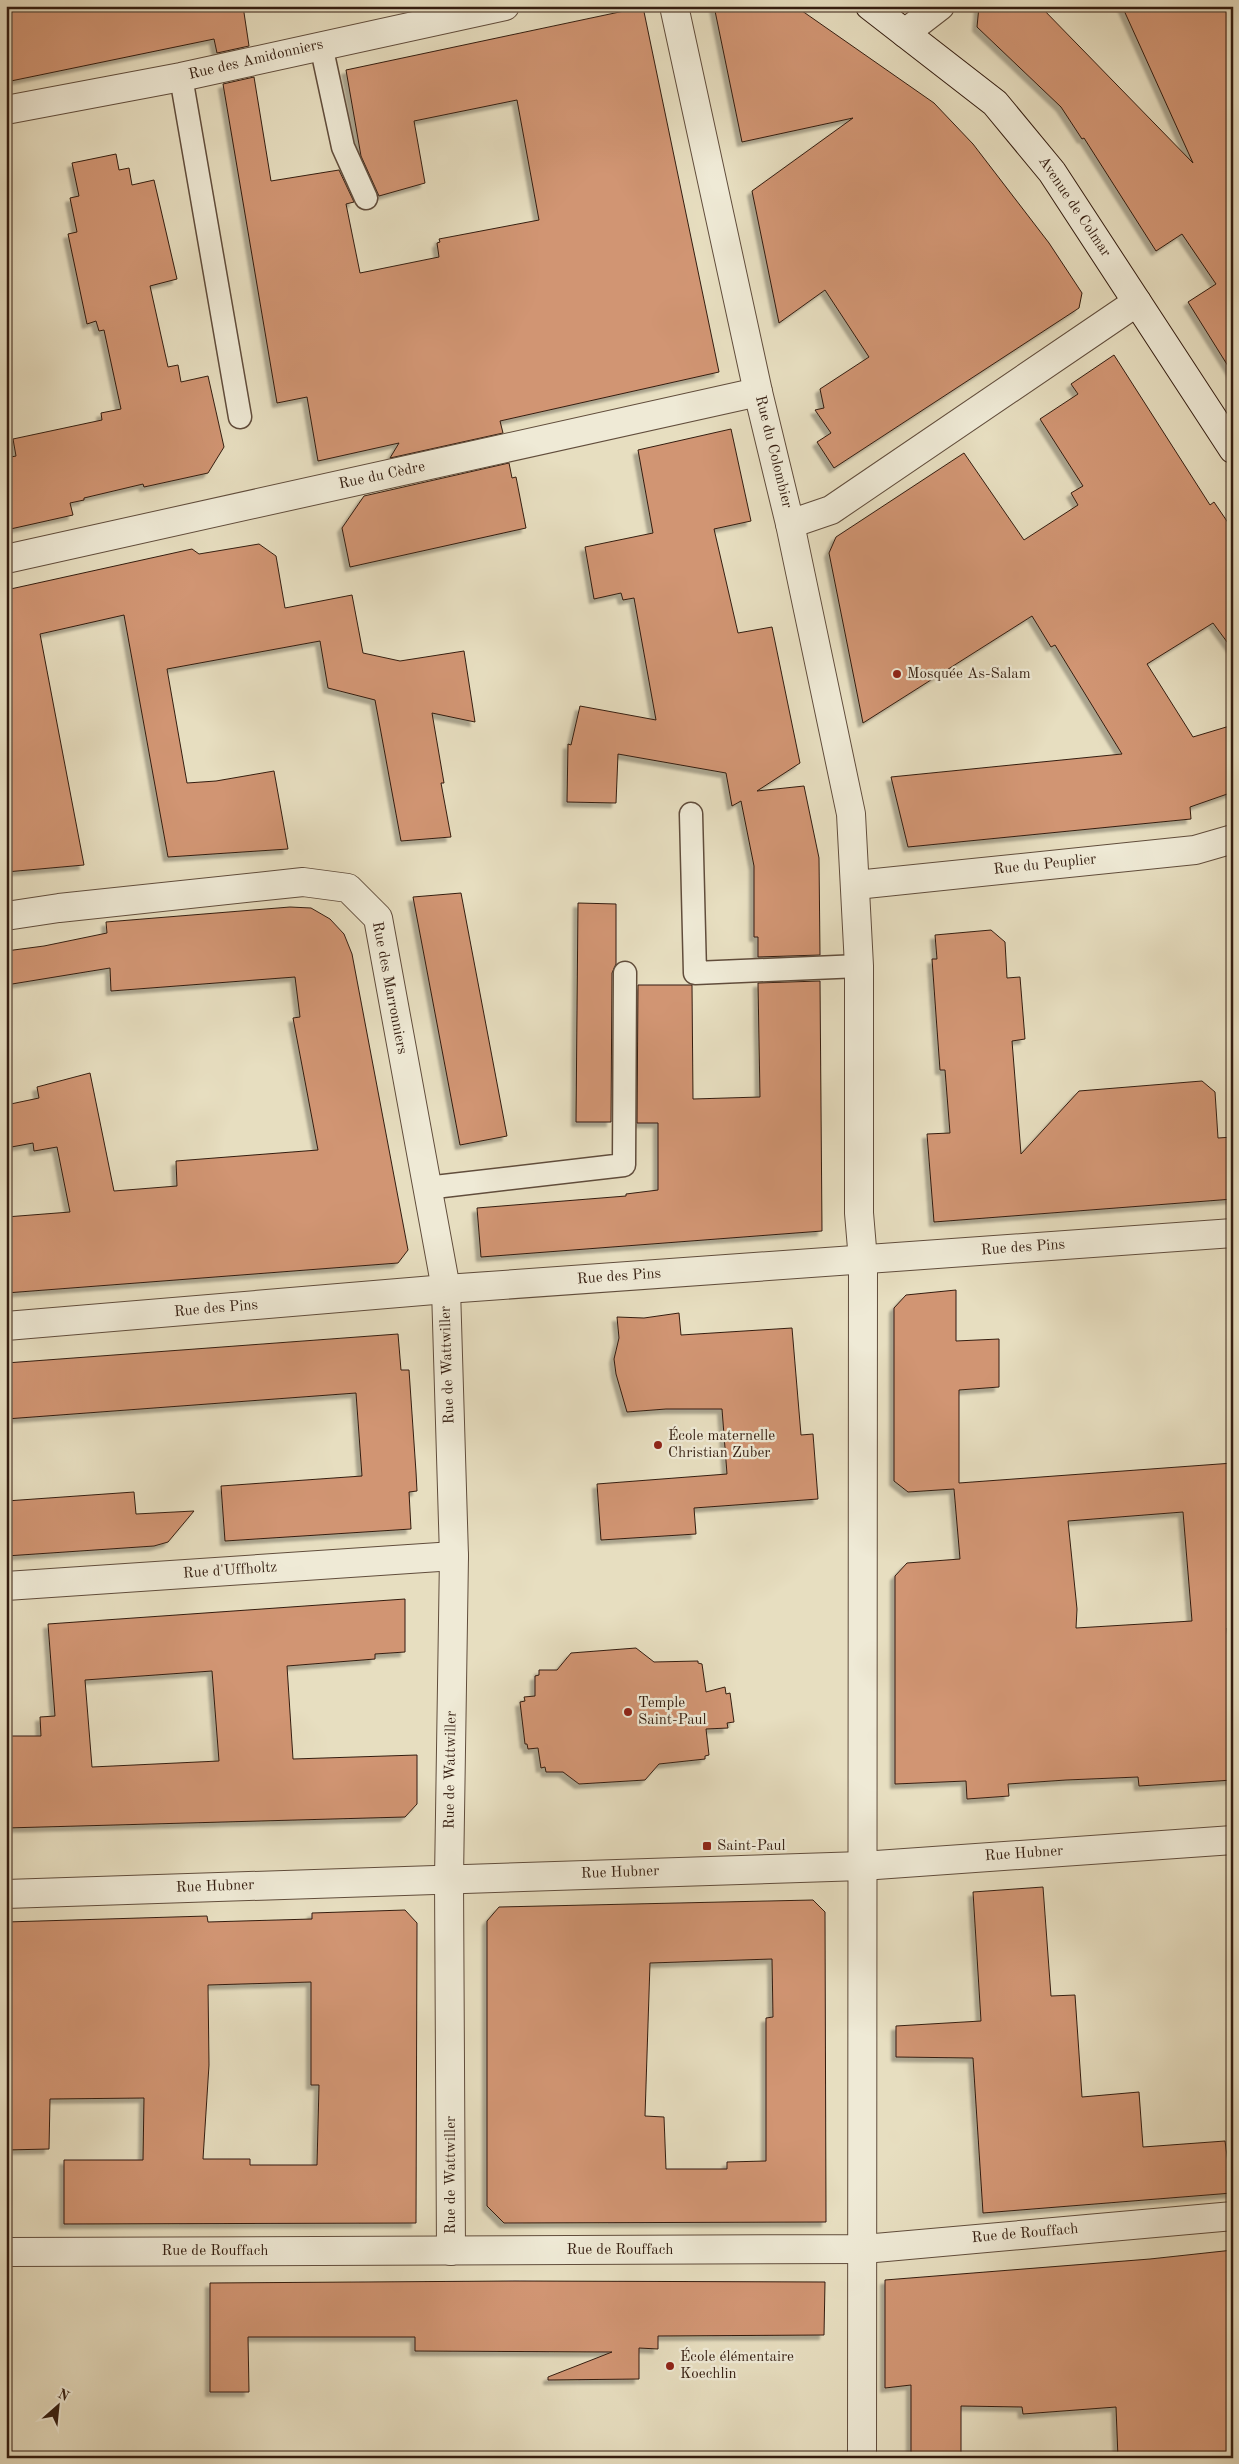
<svg xmlns="http://www.w3.org/2000/svg" width="1239" height="2464" viewBox="0 0 1239 2464" font-family="'Old Standard TT',serif">
<defs>
<filter id="shadow"><feDropShadow dx="-4.5" dy="4.5" stdDeviation="1" flood-color="#0004"/></filter>
</defs>
<rect width="100%" height="100%" fill="#e7dec0"/>
<filter id="stains"><feTurbulence type="fractalNoise" baseFrequency=".004" numOctaves="4"/><feColorMatrix values="0 0 0 0 .2 0 0 0 0 .09 0 0 0 0 .02 0 0 0 .5 -.17"/></filter>
<radialGradient id="worn" r=".72"><stop offset=".6" stop-color="#630" stop-opacity="0"/><stop offset="1" stop-color="#630" stop-opacity=".3"/></radialGradient>
<g fill="#d19573" stroke="#341d10" fill-rule="evenodd" filter="url(#shadow)">
<polygon points="6,6 243,6 249,46 217,53 214,39 6,82"/>
<polygon points="714,6 795,6 934,103 973,144 1049,243 1082,293 1079,308 834,468 817,442 831,433 815,410 824,408 820,389 869,357 825,290 779,323 752,191 853,118 742,142"/>
<polygon points="979,6 1040,6 1193,163 1122,6 1233,6 1233,374 1188,302 1216,284 1182,234 1156,251 1084,138 1082,139 1061,107 977,27"/>
<polygon points="643,7 719,372 500,421 503,433 390,458 399,443 318,461 307,397 277,403 223,84 254,77 271,181 339,170 354,202 346,204 360,273 439,257 437,243 440,242 439,239 539,220 517,100 414,121 425,183 379,196 361,156 346,70"/>
<polygon points="116,154 119,170 129,168 132,185 154,180 177,279 150,286 168,367 178,365 181,382 208,376 224,447 208,473 144,487 143,484 84,498 84,500 70,503 73,515 6,530 6,458 16,456 13,439 102,420 101,413 121,409 104,330 99,331 96,321 87,324 68,234 77,232 70,198 79,196 72,163"/>
<polygon points="1114,355 1210,505 1214,502 1233,530 1233,650 1213,623 1147,664 1193,737 1233,725 1233,792 1190,807 1191,819 908,847 891,777 1122,754 1055,645 1051,647 1032,616 863,723 829,553 836,537 964,453 1024,540 1078,505 1071,493 1083,486 1040,419 1078,394 1071,384"/>
<polygon points="731,429 751,521 714,529 738,633 772,627 800,763 757,791 804,786 819,858 820,955 758,957 758,937 754,937 754,866 741,801 732,806 726,773 618,754 616,803 567,802 568,744 571,745 580,706 656,720 634,598 623,600 621,593 594,599 585,547 653,533 638,450"/>
<polygon points="509,463 512,478 516,477 526,528 350,567 342,528 364,496"/>
<polygon points="259,544 276,556 285,608 352,595 363,653 400,661 464,651 475,722 432,713 444,783 441,783 451,837 401,841 375,700 328,688 320,641 167,669 187,783 216,781 274,771 288,849 168,857 124,615 40,634 84,865 6,872 6,590 192,549 199,554"/>
<polygon points="461,893 507,1136 460,1145 413,897"/>
<polygon points="578,903 616,904 616,964 612,973 611,1122 576,1122"/>
<polygon points="290,907 311,908 330,919 344,934 352,954 408,1250 398,1263 6,1293 6,1217 70,1212 57,1147 34,1151 33,1143 6,1148 6,1105 39,1098 37,1087 90,1073 114,1191 177,1186 176,1161 318,1150 293,1018 300,1017 295,977 111,991 110,968 6,985 6,951 44,946 107,933 106,922"/>
<polygon points="991,930 1005,942 1007,978 1020,977 1025,1039 1012,1041 1021,1154 1079,1091 1202,1081 1215,1092 1218,1138 1233,1137 1233,1199 934,1222 927,1134 950,1133 945,1070 940,1070 936,1015 932,959 937,959 935,935"/>
<polygon points="820,981 822,1231 481,1257 477,1208 626,1196 626,1194 658,1190 658,1123 637,1123 638,985 692,985 693,1099 760,1097 758,983"/>
<path d="M956 1290V1341L999 1339V1387L959 1390V1483L1233 1463V1628H1227L1233 1712V1780L1139 1786 1138 1777 1066 1780 1008 1784 1009 1796 967 1799 966 1781 895 1784V1576L907 1563 960 1559 954 1489 908 1492 894 1481V1308L906 1295ZM1183 1512 1192 1621 1076 1628 1077 1609 1068 1521Z"/>
<polygon points="679,1313 681,1335 792,1328 801,1435 813,1434 818,1499 694,1508 696,1534 601,1540 597,1484 727,1474 722,1409 666,1409 627,1412 616,1374 614,1359 619,1338 617,1317 644,1318"/>
<polygon points="398,1334 401,1370 409,1370 416,1472 417,1491 409,1492 411,1529 225,1541 221,1486 362,1476 356,1393 6,1419 6,1363"/>
<polygon points="134,1492 136,1514 194,1511 168,1542 154,1546 6,1556 6,1501"/>
<path d="M405 1599V1652L375 1654V1659L287 1666 293 1759 417 1755V1804L405 1817 6 1828V1736H41L40 1717 55 1716 48 1624ZM212 1671 219 1761 92 1767 85 1680Z"/>
<polygon points="636,1648 654,1662 698,1661 698,1663 702,1664 706,1692 725,1687 726,1694 730,1693 734,1722 727,1723 728,1728 706,1729 709,1755 705,1756 705,1759 659,1764 645,1780 579,1784 563,1772 546,1772 545,1767 541,1768 538,1748 528,1749 527,1744 525,1744 520,1702 525,1701 524,1697 535,1696 535,1676 539,1675 539,1670 557,1670 571,1653"/>
<polygon points="1043,1887 1051,1996 1075,1995 1082,2097 1139,2092 1143,2147 1225,2141 1232,2193 983,2213 973,2058 896,2057 896,2026 981,2021 973,1892"/>
<path d="M813 1900 825 1912 826 2222 504 2223 487 2206V1921L499 1907ZM772 1959 773 2017 766 2018V2161L727 2162V2169H666L664 2117 645 2116 650 1963Z"/>
<path d="M405 1910 417 1923 416 2223 64 2224V2160H143L144 2098 50 2099 49 2149 6 2150V1922L207 1916 208 1922 312 1919V1913ZM311 1982V2085H319L317 2165H250V2159H203L209 2065 208 1985Z"/>
<polygon points="1233,2250 1233,2458 1118,2458 1116,2407 1023,2414 1022,2407 961,2406 961,2458 911,2458 911,2385 885,2388 885,2280 1150,2259"/>
<polygon points="515,2281 825,2282 824,2335 658,2336 658,2349 639,2348 639,2379 548,2380 548,2377 612,2352 415,2351 415,2337 248,2337 249,2392 210,2392 210,2283"/>
</g>
<g fill="none" stroke-linecap="round" stroke-linejoin="round">
<g stroke="#614d3c" stroke-width="25">
<g id="service">
<polyline points="321,45 343,147 366,198"/>
<polyline points="181,77 240,417"/>
<polyline points="691,814 695,973 859,966"/>
<polyline points="426,1188 624,1165 625,973"/>
</g>
</g>
<g stroke="#614d3c" stroke-width="30">
<g id="minor">
<polyline points="674,6 758,392 790,524 831,510 1137,302"/>
<polyline points="905,33 940,6"/>
<polyline points="6,110 181,77 505,6"/>
<polyline points="790,524 851,814 859,966 859,1213 863,1260 862,2458"/>
<polyline points="6,559 758,392"/>
<polyline points="856,885 1195,850 1233,839"/>
<polyline points="6,916 59,908 303,882 348,888 378,918 446,1289 454,1556 449,1879 451,2251"/>
<polyline points="6,1326 446,1289 1233,1233"/>
<polyline points="6,1586 454,1556"/>
<polyline points="6,1894 862,1866 1233,1840"/>
<polyline points="6,2252 864,2249 1233,2216"/>
</g>
</g>
<g stroke="#341d10" stroke-width="30">
<polyline id="secondary" points="870,6 995,103 1052,172 1233,449"/>
</g>
<use href="#service" stroke="#efead6" stroke-width="22"/>
<use href="#minor" stroke="#efead6" stroke-width="28"/>
<use href="#secondary" stroke="#efead6" stroke-width="28"/>
</g>
<g fill="#8f2418" stroke="#efead6" stroke-width="2">
<circle cx="897" cy="674" r="5"/>
<circle cx="658" cy="1445" r="5"/>
<circle cx="628" cy="1712" r="5"/>
<rect x="702" y="1841" width="10" height="10" rx="2.5"/>
<circle cx="670" cy="2366" r="5"/>
</g>
<g text-anchor="middle" dominant-baseline="central" stroke-width="4.5" stroke-linejoin="round" paint-order="stroke">
<g font-size="15" fill="#341d10" stroke="#efead6">
<text transform="translate(256 60) rotate(-13)">Rue des Amidonniers</text>
<text transform="translate(1074 207) rotate(56)">Avenue de Colmar</text>
<text transform="translate(773 452) rotate(76)">Rue du Colombier</text>
<text transform="translate(382 476) rotate(-12)">Rue du Cèdre</text>
<text transform="translate(1045 865) rotate(-6)">Rue du Peuplier</text>
<text transform="translate(389 988) rotate(79)">Rue des Marronniers</text>
<text transform="translate(1023 1248) rotate(-4)">Rue des Pins</text>
<text transform="translate(619 1277) rotate(-4)">Rue des Pins</text>
<text transform="translate(216 1309) rotate(-5)">Rue des Pins</text>
<text transform="translate(448 1365) rotate(-92)">Rue de Wattwiller</text>
<text transform="translate(230 1571) rotate(-4)">Rue d'Uffholtz</text>
<text transform="translate(451 1770) rotate(-89)">Rue de Wattwiller</text>
<text transform="translate(1024 1854) rotate(-4)">Rue Hubner</text>
<text transform="translate(620 1873) rotate(-2)">Rue Hubner</text>
<text transform="translate(215 1887) rotate(-2)">Rue Hubner</text>
<text transform="translate(451 2175) rotate(-90)">Rue de Wattwiller</text>
<text transform="translate(1025 2234) rotate(-5)">Rue de Rouffach</text>
<text x="620" y="2250">Rue de Rouffach</text>
<text x="215" y="2251">Rue de Rouffach</text>
</g>
<g font-size="15" fill="#341d10" stroke="#efead6" text-anchor="start">
<text x="907" y="674">Mosquée As-Salam</text>
<text x="668" y="1436">École maternelle<tspan x="668" dy="17">Christian Zuber</tspan></text>
<text x="638" y="1703">Temple<tspan x="638" dy="17">Saint-Paul</tspan></text>
<text x="717" y="1846">Saint-Paul</text>
<text x="680" y="2357">École élémentaire<tspan x="680" dy="17">Koechlin</tspan></text>
</g>
</g>
<rect width="1239" height="2464" fill="none" stroke="#e7dec0" stroke-width="25"/>
<rect x="8" y="8" width="1224" height="2449" fill="none" stroke="#341d10" stroke-width="2.5"/>
<rect x="12" y="12" width="1214" height="2439" fill="none" stroke="#341d10"/>
<g transform="translate(58 2406) rotate(27)" stroke="#efead6" stroke-width="4" paint-order="stroke">
<path d="M0-4L9 19L0 12L-9 19Z" fill="#341d10"/>
<text y="-8" font-size="14" font-weight="bold" text-anchor="middle" fill="#341d10">N</text>
</g>
<rect width="100%" height="100%" filter="url(#stains)"/>
<rect width="100%" height="100%" fill="url(#worn)"/>
</svg>
